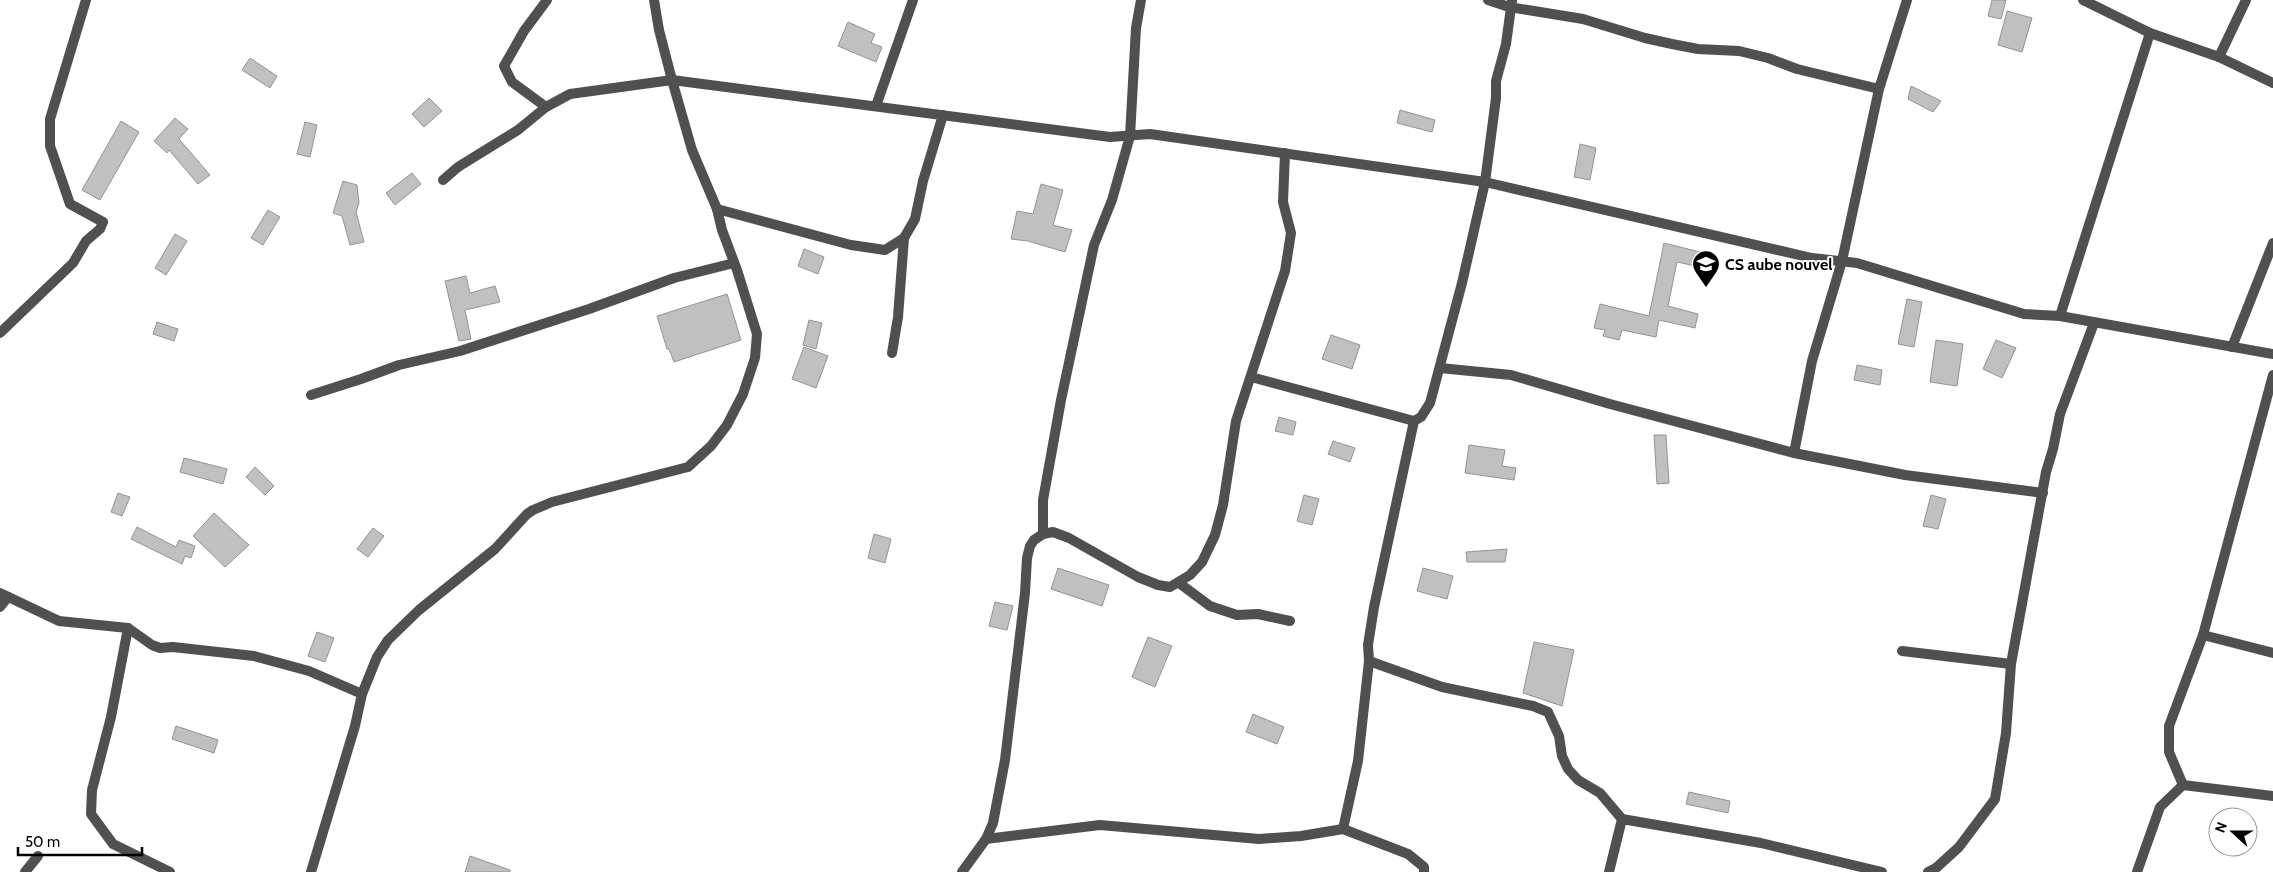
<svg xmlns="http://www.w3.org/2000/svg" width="2273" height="872" viewBox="0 0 2273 872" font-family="Cabin,sans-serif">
<rect width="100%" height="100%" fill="#fff"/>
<g fill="#c0c0c0" stroke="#949494">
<polygon points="1992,0 2006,0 2001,19 1988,16"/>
<polygon points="2007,11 2032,18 2022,52 1998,45"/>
<polygon points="848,22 875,34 871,43 882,47 876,62 838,46"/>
<polygon points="250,58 277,76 270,88 242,70"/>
<polygon points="1911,86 1941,101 1933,112 1908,99"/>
<polygon points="429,98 442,111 424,127 412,114"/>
<polygon points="1400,110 1435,120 1432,132 1397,123"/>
<polygon points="175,118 188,129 179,139 210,175 198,184 169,150 167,153 154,141"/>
<polygon points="121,121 139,132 100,200 82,190"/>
<polygon points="305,122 317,125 310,157 297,154"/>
<polygon points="1580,144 1596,148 1590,180 1574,177"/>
<polygon points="412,173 421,184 395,205 386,193"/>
<polygon points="343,181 357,185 359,203 356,212 364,242 350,245 342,216 333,213"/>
<polygon points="1041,184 1063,190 1053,225 1072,230 1065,252 1028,241 1011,239 1017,211 1033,214"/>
<polygon points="268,210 280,217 263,245 251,238"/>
<polygon points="175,234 187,241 166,275 155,268"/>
<polygon points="1664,243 1712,255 1709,269 1677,262 1668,306 1698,314 1695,328 1659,320 1656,337 1622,330 1619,340 1603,336 1605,330 1594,328 1600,304 1649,316"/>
<polygon points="804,249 824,257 818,274 798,266"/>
<polygon points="466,276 470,293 495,286 500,302 465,310 471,339 459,341 445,281"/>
<polygon points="727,294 741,340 674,362 669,349 667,349 657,316"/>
<polygon points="1907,299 1922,302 1914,347 1898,344"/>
<polygon points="809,320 822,323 816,349 803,345"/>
<polygon points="157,322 178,329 174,341 153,334"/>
<polygon points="1331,335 1360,345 1352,369 1322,359"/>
<polygon points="1936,340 1963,344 1957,386 1930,382"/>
<polygon points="1996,340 2016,348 2002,378 1983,369"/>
<polygon points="804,347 828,356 816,388 792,379"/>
<polygon points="1857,365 1882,370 1880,385 1854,380"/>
<polygon points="1279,417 1296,422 1293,435 1275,431"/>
<polygon points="1654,435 1666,435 1669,483 1657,484"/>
<polygon points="1333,441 1355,448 1350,462 1328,454"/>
<polygon points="1469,445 1505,450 1502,466 1516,468 1514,480 1465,473"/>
<polygon points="184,458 227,469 223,484 180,472"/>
<polygon points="255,467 274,486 265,495 246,477"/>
<polygon points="118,493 130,497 122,516 111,512"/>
<polygon points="1304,495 1319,499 1312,525 1297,521"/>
<polygon points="1931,495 1946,499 1938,529 1923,526"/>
<polygon points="214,513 249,545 225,567 193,536"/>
<polygon points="137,527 176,547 179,540 195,546 191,558 185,556 182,564 131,539"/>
<polygon points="373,528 384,536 368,557 357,549"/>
<polygon points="874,534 891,539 885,563 868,558"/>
<polygon points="1507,549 1505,562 1467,562 1466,552"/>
<polygon points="1058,568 1109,585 1102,606 1051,589"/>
<polygon points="1423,568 1453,576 1447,599 1417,591"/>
<polygon points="995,602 1013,606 1007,630 989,626"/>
<polygon points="317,632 334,638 325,662 308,656"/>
<polygon points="1148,637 1172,646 1155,687 1132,677"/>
<polygon points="1534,642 1574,650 1562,706 1523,693"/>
<polygon points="1253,714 1284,727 1277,744 1246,732"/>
<polygon points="176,726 218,740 214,753 172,739"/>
<polygon points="1689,792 1730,801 1728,813 1686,804"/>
<polygon points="470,856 510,870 510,872 465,872"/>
</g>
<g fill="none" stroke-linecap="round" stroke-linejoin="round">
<g stroke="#505050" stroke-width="10">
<polyline points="547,0 524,31 504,66 512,82 546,107 570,94 672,80 1110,137 1150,134 1485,182 1812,258 1857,263 2024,314 2060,316 2273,354"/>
<polyline points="1488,0 1509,7 1583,19 1645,38 1672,44 1698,49 1739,51 1768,58 1797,69 1879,89"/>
<polyline points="2083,0 2150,33 2219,57 2273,83"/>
<polyline points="2219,57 2246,0"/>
<polyline points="876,106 913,0"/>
<polyline points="443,180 458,167 518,130 546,107"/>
<polyline points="717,209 851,245 885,250 904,238 915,219 923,181 943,115"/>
<polyline points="2060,316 2150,33"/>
<polyline points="0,333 73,263 86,241 100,229 103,222 70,204 50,146 50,119 86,0"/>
<polyline points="2232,347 2273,243"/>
<polyline points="892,353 898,317 904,238"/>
<polyline points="1440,368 1511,375 1610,404 1794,453 1905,475 2043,493"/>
<polyline points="1251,377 1414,421"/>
<polyline points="311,395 361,379 399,365 460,351 589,309 674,278 734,263"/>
<polyline points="1794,453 1812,361 1842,261 1879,89 1907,0"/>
<polyline points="1043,534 1043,500 1061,400 1094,245 1112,200 1130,136 1136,28 1141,0"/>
<polyline points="1179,583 1210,606 1237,615 1258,614 1290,621"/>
<polyline points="0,593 59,621 128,628 152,645 160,648 173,647 254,656 309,671 362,694"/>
<polyline points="0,607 8,597"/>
<polyline points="128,628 111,717 92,790 91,814 113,844 170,872"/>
<polyline points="2203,635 2273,653"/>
<polyline points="1902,651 2011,664"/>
<polyline points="1369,661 1442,687 1533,706 1548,712 1559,736 1562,756 1568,769 1578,780 1600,793 1622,819"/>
<polyline points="2183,785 2273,796"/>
<polyline points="1343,829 1358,761 1369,661 1368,645 1374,607 1414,421 1421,417 1430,403 1462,283 1485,182 1496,98 1496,81 1506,44 1512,0"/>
<polyline points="986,839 1100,825 1259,839 1301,836 1343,829 1408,854 1424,867 1424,872"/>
<polyline points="25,872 38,856"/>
<polyline points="311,872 355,726 362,694 377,657 388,640 419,610 495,549 527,514 533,510 552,502 688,467 711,446 727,425 743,394 755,358 757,334 737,270 722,230 717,209 692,150 672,80 659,30 654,0"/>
<polyline points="962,872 986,839 993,823 1005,760 1025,593 1027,558 1030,546 1034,540 1043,534 1053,532 1069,538 1138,577 1158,585 1170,587 1190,575 1202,562 1215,535 1223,505 1236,421 1285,271 1291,233 1283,202 1285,153"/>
<polyline points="1609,872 1622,819 1761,843 1882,872"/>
<polyline points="1928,872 1936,868 1959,847 1995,799 2006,733 2011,664 2046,472 2053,449 2060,414 2094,323"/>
<polyline points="2137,872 2160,807 2183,785 2169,752 2169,726 2203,635 2273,375"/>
</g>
</g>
<defs>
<g id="school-pin" transform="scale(1.4375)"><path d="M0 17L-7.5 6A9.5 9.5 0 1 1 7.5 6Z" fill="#000" stroke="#fff"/><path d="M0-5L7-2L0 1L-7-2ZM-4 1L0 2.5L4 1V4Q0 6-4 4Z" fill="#fff"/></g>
</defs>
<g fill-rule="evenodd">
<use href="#school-pin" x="1706" y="264"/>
</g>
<g text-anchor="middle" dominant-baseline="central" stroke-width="4" stroke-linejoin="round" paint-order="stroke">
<g font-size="16" font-weight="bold" fill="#000" stroke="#fff" text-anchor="start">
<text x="1725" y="264">CS aube nouvel</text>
</g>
</g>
<g transform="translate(2233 832) rotate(291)"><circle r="24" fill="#ffffff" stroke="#999999"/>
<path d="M0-4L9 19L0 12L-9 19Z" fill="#000000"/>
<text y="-8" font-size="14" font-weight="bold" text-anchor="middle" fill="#000000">N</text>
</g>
<path d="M18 847v8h124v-8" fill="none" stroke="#000000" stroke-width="2.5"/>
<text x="25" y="847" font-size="15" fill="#000000" stroke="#ffffff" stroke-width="4" paint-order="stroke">50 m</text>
</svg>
